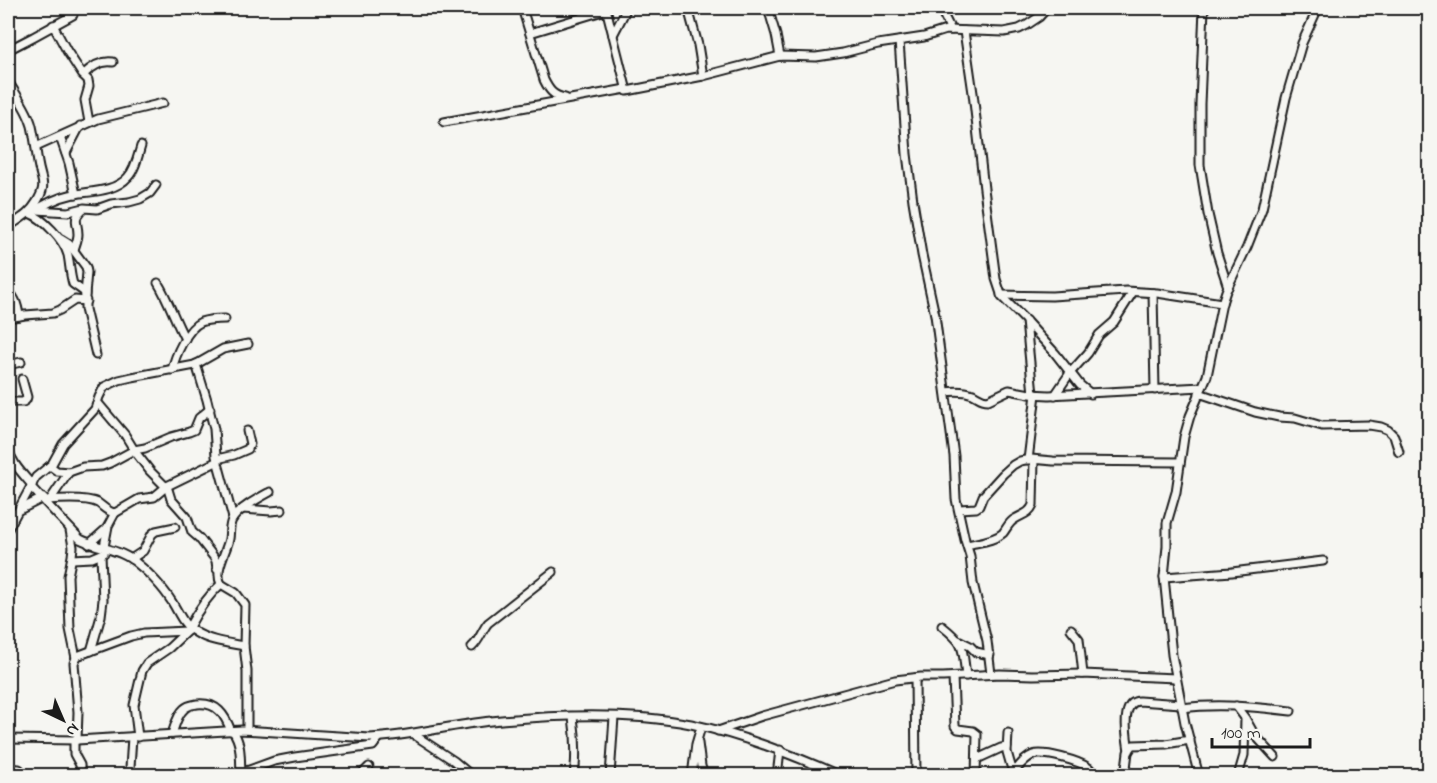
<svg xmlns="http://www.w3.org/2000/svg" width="1437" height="783" viewBox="0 0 1437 783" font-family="'Indie Flower',sans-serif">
<rect width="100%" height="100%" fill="#f6f6f2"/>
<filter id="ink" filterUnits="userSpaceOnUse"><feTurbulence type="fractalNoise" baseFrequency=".0167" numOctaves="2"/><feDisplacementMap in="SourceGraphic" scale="12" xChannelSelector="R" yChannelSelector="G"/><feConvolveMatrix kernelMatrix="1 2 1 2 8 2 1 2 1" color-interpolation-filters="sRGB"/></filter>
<g filter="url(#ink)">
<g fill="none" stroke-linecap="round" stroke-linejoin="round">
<g stroke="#1c1c1c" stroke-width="11">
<g id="minor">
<path d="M522 8 544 80C549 90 553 96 565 98"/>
<polyline points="606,8 627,91 703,76 780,56 816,57 843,53 878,44 924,37 946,30 1004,32 1019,29 1027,25 1039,17 1047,8"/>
<polyline points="688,8 698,45 703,76"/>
<polyline points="768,8 776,35 780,56"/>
<polyline points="940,8 951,30"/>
<polyline points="1204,8 1200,104 1200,165 1208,214 1217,253 1228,287"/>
<polyline points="53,25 67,51 82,74 88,80 89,86 85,100 89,122"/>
<polyline points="964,31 973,93 984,189 996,279 1002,297 1026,321 1055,353 1080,385 1091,394"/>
<polyline points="530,33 606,10"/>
<polyline points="613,35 627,8"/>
<polyline points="899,41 907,154 913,201 922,255 935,315 954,456 956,499 965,540 970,556 973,583 987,641 991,674"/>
<polyline points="8,50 33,37 73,15"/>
<path d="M83 75C91 67 101 60 113 62"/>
<path d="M8 81C16 95 28 110 32 126 35 139 36 151 38 163 41 182 48 184 36 203 30 214 18 220 8 227"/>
<polyline points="444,122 626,89"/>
<polyline points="60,137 69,163 76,194"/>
<polyline points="36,147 98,119 163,103"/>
<polyline points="66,153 80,126"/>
<polyline points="37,210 68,212 84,208 97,209 111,204 129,202 140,199 150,193 156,185"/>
<path d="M29 213C43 218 64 240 68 255 70 265 70 275 73 284L83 291 85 293V309L96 355"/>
<path d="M32 213C43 205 56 198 70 195 88 191 114 193 128 177 135 170 138 156 141 146"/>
<polyline points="61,239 69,244 86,267 87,272 85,295"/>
<path d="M74 250C75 245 78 240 78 234 78 222 72 220 82 210"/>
<path d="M158 283C169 301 175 321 185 339"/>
<path d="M8 292C16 297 18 307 19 316"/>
<polyline points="1153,293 1155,390"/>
<polyline points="1001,295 1052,296 1126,291 1157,293 1222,303"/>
<polyline points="8,318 25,315 53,313 60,310 75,300 86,301"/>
<polyline points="1026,321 1033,394"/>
<polyline points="196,364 207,400 214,429 216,456 233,518"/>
<polyline points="8,365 21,362"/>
<path d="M172 370C175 356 187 328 201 322 209 319 216 319 225 319"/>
<path d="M946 392C954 391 965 391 973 394 979 397 981 400 988 400L1009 390 1030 394 1049 395 1202 387"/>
<polyline points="1199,393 1255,412 1279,417 1295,418 1322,426 1369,425 1381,427 1388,430 1394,436 1399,452"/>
<polyline points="1055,395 1070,373 1088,353 1099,335 1114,322 1133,292"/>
<polyline points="8,402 23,402 26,400 27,397 22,379"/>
<polyline points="98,403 125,435 136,453 150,471 166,487"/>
<path d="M8 448C12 464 22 473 32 485"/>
<polyline points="217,459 234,455 248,449 250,444 247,431"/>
<polyline points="1028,460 1036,394"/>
<polyline points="50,466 57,471 69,472"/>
<polyline points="167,486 171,499 187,517 192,532 199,538 213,556 216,561 217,569"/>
<path d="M31 487 80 539C100 549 122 549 139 565 149 573 163 588 170 599 178 610 182 625 195 632 209 641 228 643 244 646"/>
<path d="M47 500C60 499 86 497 98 503 104 507 107 512 115 513L139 499 154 497 167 486 218 461"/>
<polyline points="50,500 69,472 83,467 102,466 110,463 134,450 145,448 171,437 189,432 194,430 199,418 210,409"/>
<polyline points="21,509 43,498"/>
<polyline points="243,509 271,511 282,510"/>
<polyline points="959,509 976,508 979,506 983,496 1003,474 1013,465 1020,461 1031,459 1053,461 1180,462"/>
<polyline points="8,529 36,477 52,464 63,444 95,409 99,397 104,387 119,380 132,377 195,365 223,349 248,344"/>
<polyline points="70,530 73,547 72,556 68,576 70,629 76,658"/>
<polyline points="89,544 107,528"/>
<path d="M967 545C978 542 994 541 1003 533 1007 528 1009 522 1015 519 1023 514 1029 514 1033 505L1034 460"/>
<polyline points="104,547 108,526 115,513"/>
<polyline points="72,559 92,558 104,553"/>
<polyline points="131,559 143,551 152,534 156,531 175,527"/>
<polyline points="1164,577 1232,572 1323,561"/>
<path d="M942 626C966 645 962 647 966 676"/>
<path d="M189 627C198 610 207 597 221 584"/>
<polyline points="1071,629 1079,639 1083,674"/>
<polyline points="958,640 970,646 976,652 990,655"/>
<path d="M472 647C480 640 482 630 488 623L553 572"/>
<polyline points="91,651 101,616 103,600 101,555"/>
<polyline points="953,677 955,726 958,729 973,731 977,734 976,776"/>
<polyline points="915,678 916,776"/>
<polyline points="1236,706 1245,718 1254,734 1275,757"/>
<path d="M1182 708C1219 703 1255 707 1291 711"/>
<path d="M573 717C576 737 577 755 574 776"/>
<path d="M247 730V671L244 646 245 605 236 593 221 584C214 570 226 553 229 539 230 533 229 525 232 520 238 509 259 498 270 492"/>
<path d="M233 731C242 744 240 759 241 774"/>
<polyline points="718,731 762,716 895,680 921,677 943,677 1000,674 1033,675 1083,674 1176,678"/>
<polyline points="1008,733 1007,752 1011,766 1018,776"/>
<path d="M172 734C175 726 177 715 184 709 188 705 192 705 197 704 217 702 225 715 231 731"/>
<polyline points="413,734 454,761 472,776"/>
<polyline points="132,737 130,768 132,772 136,776"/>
<polyline points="138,737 134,705 142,671 147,663 169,648 188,630"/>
<path d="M8 739 77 740 242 730 370 738C411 736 450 725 491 721 553 715 630 712 691 724 743 735 793 755 841 776"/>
<polyline points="74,740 74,754 80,765 81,776"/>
<polyline points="77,740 78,712 74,663 77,656 131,636 144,633 187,631"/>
<polyline points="698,743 701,766 704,776"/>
<path d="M1129 751C1127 737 1120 702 1139 701L1181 704"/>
<polyline points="977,759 1001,748 1007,747"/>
<polyline points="8,768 19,769 27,776"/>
<path d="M1015 771C1021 764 1025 758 1033 755 1044 751 1079 761 1089 768 1092 771 1093 772 1095 776"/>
<polyline points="241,773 274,761 295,757 373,746 379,738"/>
<polyline points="360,776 369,767"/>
<polyline points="610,776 614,717"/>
<polyline points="692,776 696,744 701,727"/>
<polyline points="777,776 780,750"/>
<polyline points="1125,776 1128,752 1133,745 1166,744 1190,740"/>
<polyline points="1199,776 1185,723 1172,655 1164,577 1167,546 1167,523 1176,492 1184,437 1190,416 1207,376 1222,303 1226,291 1247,247 1262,209 1286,98 1302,43 1318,8"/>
<polyline points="1238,776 1244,755 1245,719"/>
</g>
</g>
<use href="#minor" stroke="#f6f6f2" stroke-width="7"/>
</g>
</g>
<rect width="1437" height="783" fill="none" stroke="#f6f6f2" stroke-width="30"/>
<rect x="15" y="15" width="1407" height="753" fill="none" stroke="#1c1c1c" stroke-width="2" filter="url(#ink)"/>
<g transform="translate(63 720) rotate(136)" stroke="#f6f6f2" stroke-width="4.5" paint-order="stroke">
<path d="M0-4.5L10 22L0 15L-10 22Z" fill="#1c1c1c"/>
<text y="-9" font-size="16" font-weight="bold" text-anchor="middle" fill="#1c1c1c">N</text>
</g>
<path d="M1212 738v9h98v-9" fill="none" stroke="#1c1c1c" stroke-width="3"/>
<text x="1221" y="738" font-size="18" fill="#1c1c1c" stroke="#f6f6f2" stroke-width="4.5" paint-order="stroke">100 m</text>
</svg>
